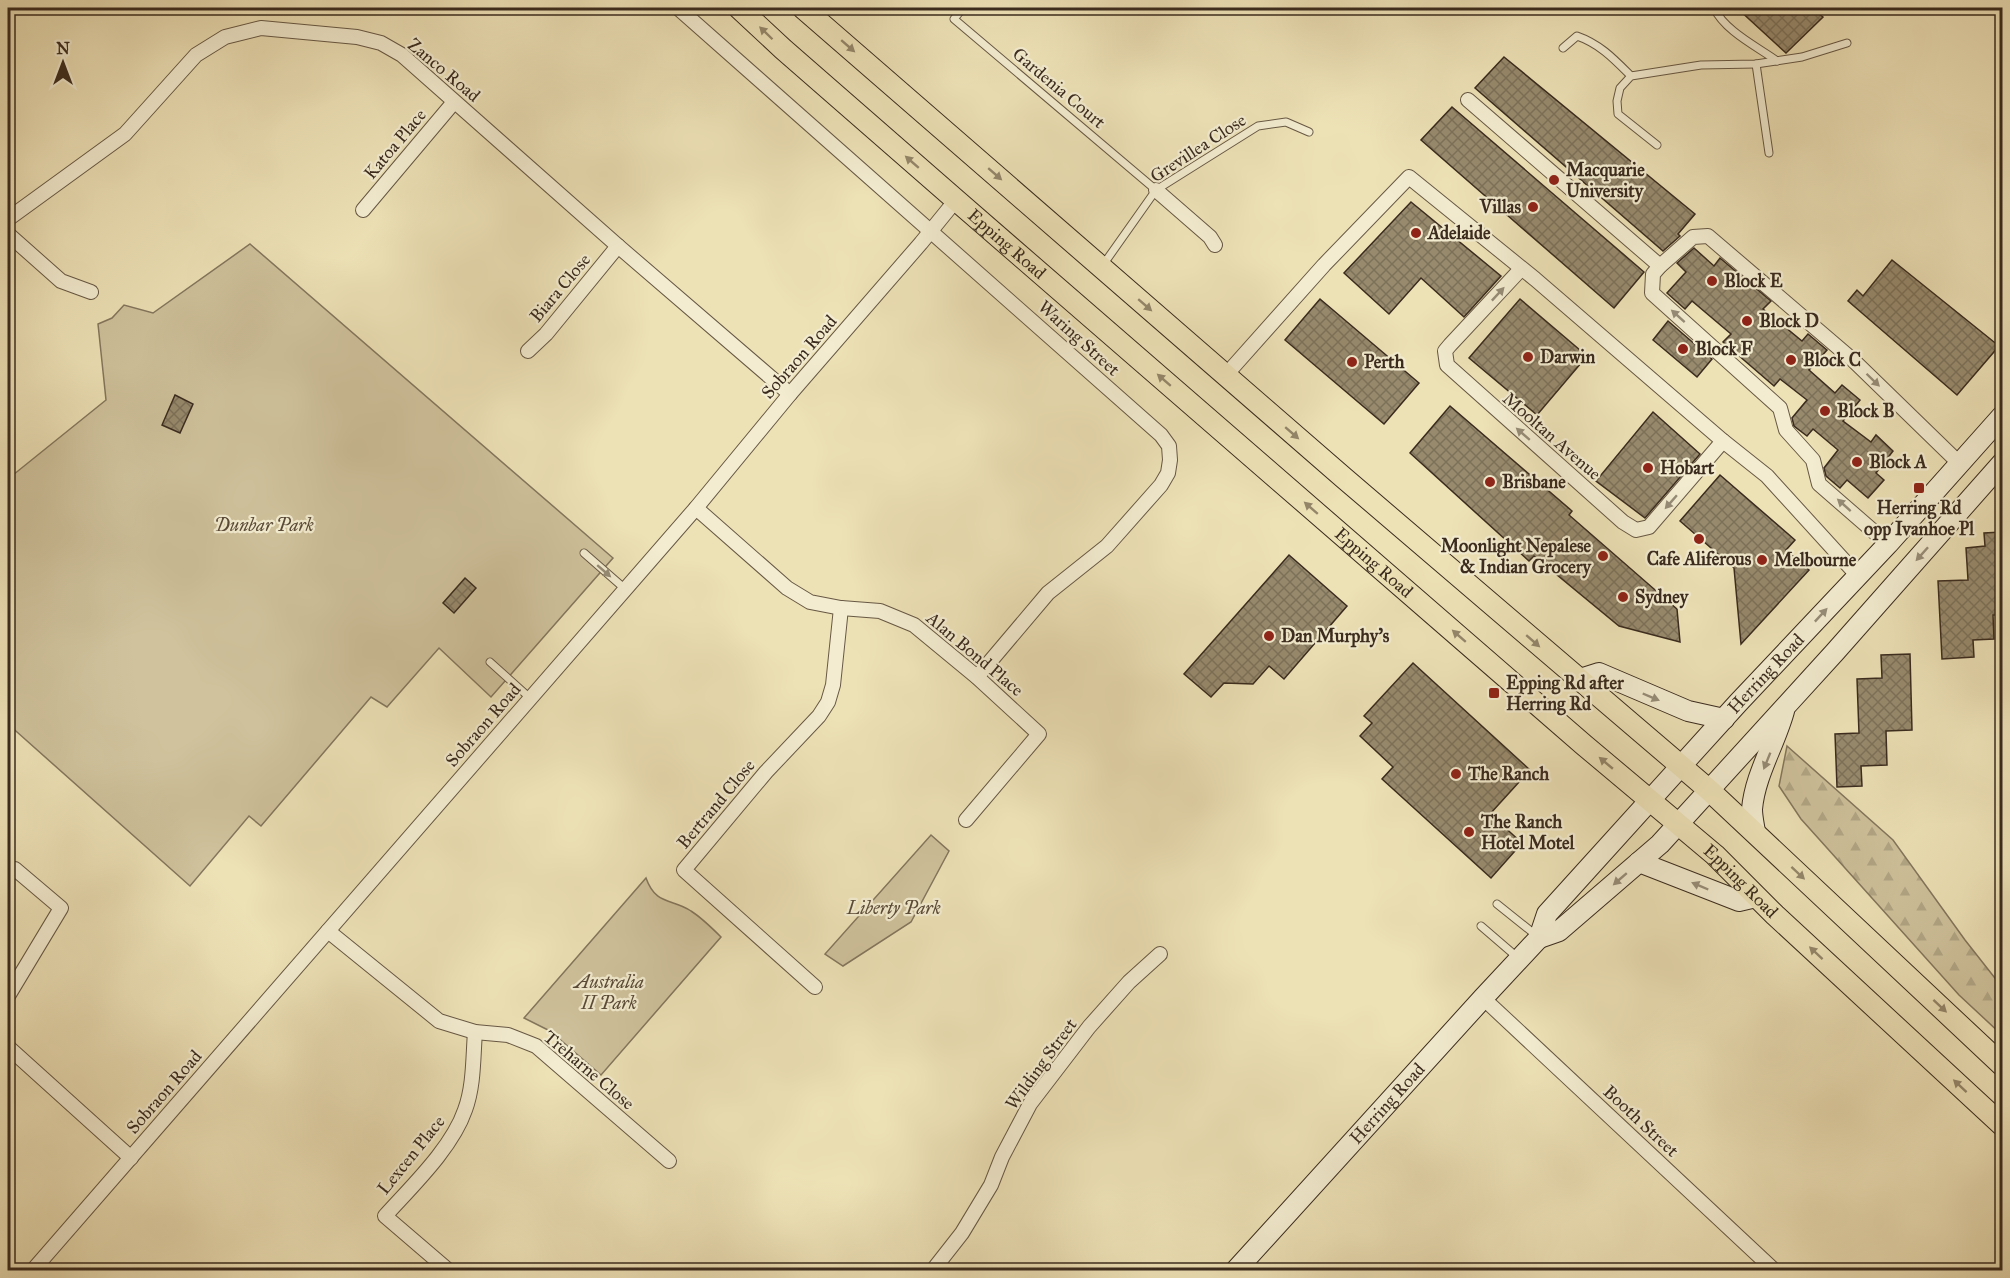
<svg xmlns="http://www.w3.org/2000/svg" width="2010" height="1278" viewBox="0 0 2010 1278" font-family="'IM FELL Great Primer',serif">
<defs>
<pattern id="forest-firs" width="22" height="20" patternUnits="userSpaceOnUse" patternTransform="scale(1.5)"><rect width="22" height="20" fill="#cfc29c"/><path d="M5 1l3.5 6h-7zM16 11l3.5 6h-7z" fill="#b2a786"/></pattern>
<pattern id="building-cross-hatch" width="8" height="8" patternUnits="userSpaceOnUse" patternTransform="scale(1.5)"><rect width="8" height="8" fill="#978a6d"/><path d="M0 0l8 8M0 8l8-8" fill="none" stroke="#7c7159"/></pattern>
</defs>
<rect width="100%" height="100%" fill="#ede1b6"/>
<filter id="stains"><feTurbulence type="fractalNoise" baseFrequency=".00333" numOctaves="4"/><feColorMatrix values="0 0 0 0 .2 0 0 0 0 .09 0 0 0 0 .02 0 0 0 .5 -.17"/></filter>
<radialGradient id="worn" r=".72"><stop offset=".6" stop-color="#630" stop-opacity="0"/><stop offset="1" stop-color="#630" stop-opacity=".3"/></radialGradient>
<polygon fill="url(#forest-firs)" stroke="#84765d" stroke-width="1.5" points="1787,746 1893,840 1965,940 2002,987 2002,1035 1959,995 1801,819 1779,786"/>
<g fill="#cfc29c" stroke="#84765d" stroke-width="1.5">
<polygon points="250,244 613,558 491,697 439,648 387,707 371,697 261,826 249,816 190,886 8,724 8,479 106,400 98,324 112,318 124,305 153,313"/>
<polygon points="931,835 949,851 911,922 843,966 825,954"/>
<path d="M646 878C656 906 672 898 691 911 702 918 712 928 721 937L601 1075 550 1031 524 1018Z"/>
</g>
<g fill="url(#building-cross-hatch)" stroke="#3a2b1e" stroke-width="1.5">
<polygon points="1737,8 1811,8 1823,17 1786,53"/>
<polygon points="1504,57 1695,214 1678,234 1680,236 1663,251 1475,88"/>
<polygon points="1452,107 1644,272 1614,308 1421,140"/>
<polygon points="1411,202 1501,276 1464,317 1421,278 1389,314 1344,273"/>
<polygon points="1694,248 1714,266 1720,258 1771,301 1763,309 1802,341 1808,334 1827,350 1809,370 1835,393 1842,385 1860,400 1843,421 1871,442 1876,435 1893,451 1876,473 1884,480 1868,498 1847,480 1840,488 1826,476 1824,468 1838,450 1813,429 1807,436 1794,426 1792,418 1807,400 1780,379 1774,386 1723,342 1731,334 1692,301 1685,309 1667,293 1686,272 1677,263"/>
<polygon points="1892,260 1999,346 1957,395 1848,301 1857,290 1863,296"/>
<polygon points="1320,299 1419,383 1384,424 1285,340"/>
<polygon points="1520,299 1587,356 1537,415 1469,358"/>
<polygon points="1668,321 1712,359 1697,377 1653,340"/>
<polygon points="175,395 193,404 180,433 162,425"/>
<polygon points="1450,406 1572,511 1569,515 1677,609 1680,642 1619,626 1534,556 1529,561 1410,453"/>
<polygon points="1653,412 1700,454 1645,518 1596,481"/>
<polygon points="1720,475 1795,540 1786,550 1809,570 1741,644 1734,568 1680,521"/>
<polygon points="2002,532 2002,615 1993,615 1994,639 1973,640 1974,657 1942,659 1938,581 1968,580 1966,548 1985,546 1984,533"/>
<polygon points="1289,555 1347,606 1284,679 1269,666 1253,684 1224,683 1211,697 1184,674"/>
<polygon points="465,578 476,588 454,613 443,603"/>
<polygon points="1910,654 1912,730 1886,731 1887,765 1861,766 1862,786 1837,787 1835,734 1859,733 1857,679 1882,678 1881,655"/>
<polygon points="1413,663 1530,770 1490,814 1522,843 1491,878 1382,779 1393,767 1360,736 1372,723 1364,716"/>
</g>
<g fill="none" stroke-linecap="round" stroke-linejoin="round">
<g stroke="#675844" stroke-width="9">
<g id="lane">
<polyline points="963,8 954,19 1156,190"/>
<path d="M1714 8C1725 31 1756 46 1777 61"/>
<path d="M1563 48 1577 36C1600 44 1614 59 1631 76"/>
<polyline points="1756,64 1769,153"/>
<polyline points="1657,145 1618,114 1617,101 1620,88 1631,76 1701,65 1756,64 1802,57 1847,43"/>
<polyline points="1103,265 1156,190 1258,126 1286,122 1309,132"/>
<polyline points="584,553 624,588"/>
<polyline points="490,662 530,698"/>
<polyline points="1497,904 1537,936"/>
<polyline points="1481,926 1517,957"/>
<polyline points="1971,1268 1975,1270"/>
</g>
</g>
<g stroke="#675844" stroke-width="16">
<g id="street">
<polyline points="678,8 1161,435 1169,446 1170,460 1168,473 1161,485 1107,546 1048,593 977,677"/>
<polyline points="1468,100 1660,266"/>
<polyline points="1156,190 1210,237 1215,245"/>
<polyline points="363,210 454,102"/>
<polyline points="8,219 125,134 196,55 225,37 261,28 357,37 381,43 402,55 618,246 790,394"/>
<polyline points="8,234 61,281 91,292"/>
<polyline points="1521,269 1450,345 1445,351 1447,365 1623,522 1636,530 1649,527 1723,441"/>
<polyline points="528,351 546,334 618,246"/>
<polyline points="1225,376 1324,265 1409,177 1535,279 1723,441 1767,476 1858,576"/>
<polyline points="696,508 787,588 810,602 841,608 880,611 914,625 977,677 1039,734 966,820"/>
<polyline points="1888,544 1819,484 1813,460 1786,430 1780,408 1652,293 1653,274 1660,266 1693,237 1708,236 1854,361 1959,463"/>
<polyline points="328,931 439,1021 475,1032 508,1035 536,1046 669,1161"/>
<polyline points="815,987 684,870 766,772 819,716 828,702 833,685 841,608"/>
<polyline points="8,996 61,908 15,869"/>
<polyline points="1483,998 1774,1270"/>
<polyline points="8,1047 131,1158"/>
<polyline points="33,1270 696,508 790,394 921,243 956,200"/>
<path d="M448 1270 385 1216C412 1186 452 1148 465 1110 474 1086 473 1057 475 1032"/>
<polyline points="933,1270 962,1233 991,1185 1002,1157 1030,1104 1089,1027 1129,982 1160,954"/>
</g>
</g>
<g stroke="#3a2b1e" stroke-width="22">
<g id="secondary">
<polyline points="1577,680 1599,673 1688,711 1724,719"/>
<path d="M1755 832C1754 825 1752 817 1752 809 1755 775 1775 744 1784 711"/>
<polyline points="1639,862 1739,901 1756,897"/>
<polyline points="1539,938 1559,931 1660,844 1835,652 2002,463"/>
<path id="s1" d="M1236 1270 1483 998 1539 938 1547 914 1738 703 1888 544 2002 416"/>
</g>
</g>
<g stroke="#3a2b1e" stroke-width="23">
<g id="primary">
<path id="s2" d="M739 8 783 49 956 200 1584 745 1715 855 1775 915 2002 1125"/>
<polyline points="803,8 1344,478 1709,790 2002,1065"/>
</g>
</g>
<use href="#lane" stroke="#f3ecd0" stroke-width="7"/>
<use href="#street" stroke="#f3ecd0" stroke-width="14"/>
<use href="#secondary" stroke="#f3ecd0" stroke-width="20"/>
<use href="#primary" stroke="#ede1b6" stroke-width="21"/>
</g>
<defs><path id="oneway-solid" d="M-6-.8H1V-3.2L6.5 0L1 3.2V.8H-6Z" transform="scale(1.5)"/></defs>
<g fill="#94866a">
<use href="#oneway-solid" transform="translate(766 33) rotate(-136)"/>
<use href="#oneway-solid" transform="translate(848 46) rotate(41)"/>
<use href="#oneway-solid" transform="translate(912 162) rotate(-139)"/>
<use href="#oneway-solid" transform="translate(995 174) rotate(41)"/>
<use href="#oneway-solid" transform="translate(1145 305) rotate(41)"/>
<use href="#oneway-solid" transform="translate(1164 380) rotate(-139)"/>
<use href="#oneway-solid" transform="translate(1292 433) rotate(41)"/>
<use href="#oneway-solid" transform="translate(1311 508) rotate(-139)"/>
<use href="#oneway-solid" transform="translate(1459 636) rotate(-139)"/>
<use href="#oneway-solid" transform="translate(1533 641) rotate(41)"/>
<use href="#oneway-solid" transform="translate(1606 763) rotate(-140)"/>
<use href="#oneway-solid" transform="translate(1798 873) rotate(43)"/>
<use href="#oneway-solid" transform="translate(1816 953) rotate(-137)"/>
<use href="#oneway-solid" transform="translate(1940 1006) rotate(43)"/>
<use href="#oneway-solid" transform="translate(1960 1086) rotate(-137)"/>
</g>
<g fill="#968c77">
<use href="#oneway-solid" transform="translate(1498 294) rotate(-47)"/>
<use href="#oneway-solid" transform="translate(1678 316) rotate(-138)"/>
<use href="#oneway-solid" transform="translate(1873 380) rotate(44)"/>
<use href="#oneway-solid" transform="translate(1523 434) rotate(-139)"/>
<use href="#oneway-solid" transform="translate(1671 502) rotate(131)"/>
<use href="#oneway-solid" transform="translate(1844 505) rotate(-138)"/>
<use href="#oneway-solid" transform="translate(1922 554) rotate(132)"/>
<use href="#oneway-solid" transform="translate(604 571) rotate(41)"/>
<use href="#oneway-solid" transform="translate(1821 615) rotate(-47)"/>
<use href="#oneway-solid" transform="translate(1651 697) rotate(23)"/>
<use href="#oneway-solid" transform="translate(1767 761) rotate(112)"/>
<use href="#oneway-solid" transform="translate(1620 879) rotate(139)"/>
<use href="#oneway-solid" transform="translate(1700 886) rotate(-157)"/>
</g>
<g fill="#8f2418" stroke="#f3ecd0" stroke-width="2">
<circle cx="1554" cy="180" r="6"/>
<circle cx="1533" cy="207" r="6"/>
<circle cx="1416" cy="233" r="6"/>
<circle cx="1712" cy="281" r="6"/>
<circle cx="1747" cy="321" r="6"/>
<circle cx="1683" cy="349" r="6"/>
<circle cx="1528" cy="357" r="6"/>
<circle cx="1791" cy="360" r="6"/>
<circle cx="1352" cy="362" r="6"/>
<circle cx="1825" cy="411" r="6"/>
<circle cx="1857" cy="462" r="6"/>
<circle cx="1648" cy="468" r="6"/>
<circle cx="1490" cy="482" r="6"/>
<rect x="1913" y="482" width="12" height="12" rx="3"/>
<circle cx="1699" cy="539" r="6"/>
<circle cx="1603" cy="556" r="6"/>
<circle cx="1762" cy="560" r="6"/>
<circle cx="1623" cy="597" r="6"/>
<circle cx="1269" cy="636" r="6"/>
<rect x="1488" y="687" width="12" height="12" rx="3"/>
<circle cx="1456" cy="774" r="6"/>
<circle cx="1469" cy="832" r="6"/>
</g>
<g text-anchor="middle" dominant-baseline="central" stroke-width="4.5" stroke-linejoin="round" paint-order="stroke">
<g font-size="18" fill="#3a2b1e" stroke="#f3ecd0">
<text transform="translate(444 70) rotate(40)">Zanco Road</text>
<text transform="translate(1059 88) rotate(40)">Gardenia Court</text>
<text transform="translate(395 144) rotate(-50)">Katoa Place</text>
<text transform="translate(1198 148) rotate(-33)">Grevillea Close</text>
<text stroke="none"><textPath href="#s2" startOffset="357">Epping Road</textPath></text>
<text transform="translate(560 288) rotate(-50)">Biara Close</text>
<text transform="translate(1079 338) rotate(42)">Waring Street</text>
<text transform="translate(799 357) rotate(-49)">Sobraon Road</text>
<text transform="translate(1552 436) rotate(41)">Mooltan Avenue</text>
<text stroke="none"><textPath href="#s2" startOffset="843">Epping Road</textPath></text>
<text transform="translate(975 654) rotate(40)">Alan Bond Place</text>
<text stroke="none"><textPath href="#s1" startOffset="800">Herring Road</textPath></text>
<text transform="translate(483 725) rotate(-49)">Sobraon Road</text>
<text transform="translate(716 804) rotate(-50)">Bertrand Close</text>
<text stroke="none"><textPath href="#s2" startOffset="1329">Epping Road</textPath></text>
<text transform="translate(1041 1064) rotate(-54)">Wilding Street</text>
<text transform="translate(589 1070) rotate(40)">Treharne Close</text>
<text transform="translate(164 1092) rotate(-49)">Sobraon Road</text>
<text stroke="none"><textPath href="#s1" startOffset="225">Herring Road</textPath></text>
<text transform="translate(1641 1121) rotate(43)">Booth Street</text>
<text transform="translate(411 1155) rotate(-51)">Lexcen Place</text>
</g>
<g font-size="18" font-weight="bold" fill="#3a2b1e" stroke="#f3ecd0" text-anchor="start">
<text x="1566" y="170">Macquarie<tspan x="1566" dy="21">University</tspan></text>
<text x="1521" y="207" text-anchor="end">Villas</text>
<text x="1428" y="233">Adelaide</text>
<text x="1724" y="281">Block E</text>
<text x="1759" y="321">Block D</text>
<text x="1695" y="349">Block F</text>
<text x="1540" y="357">Darwin</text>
<text x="1803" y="360">Block C</text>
<text x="1364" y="362">Perth</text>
<text x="1837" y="411">Block B</text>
<text x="1869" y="462">Block A</text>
<text x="1660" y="468">Hobart</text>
<text x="1502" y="482">Brisbane</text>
<text x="1919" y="508" text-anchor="middle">Herring Rd<tspan x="1919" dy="21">opp Ivanhoe Pl</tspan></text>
<text x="1591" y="546" text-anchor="end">Moonlight Nepalese<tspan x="1591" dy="21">&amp; Indian Grocery</tspan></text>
<text x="1699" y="559" text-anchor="middle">Cafe Aliferous</text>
<text x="1774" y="560">Melbourne</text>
<text x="1635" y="597">Sydney</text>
<text x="1281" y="636">Dan Murphy's</text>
<text x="1506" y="683">Epping Rd after<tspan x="1506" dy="21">Herring Rd</tspan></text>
<text x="1468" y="774">The Ranch</text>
<text x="1481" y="822">The Ranch<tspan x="1481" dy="21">Hotel Motel</tspan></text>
</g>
<g font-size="18" font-style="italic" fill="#584937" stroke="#f3ecd0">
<text x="264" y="525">Dunbar Park</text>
<text x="894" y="908">Liberty Park</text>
<text x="609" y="982">Australia<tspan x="609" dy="21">II Park</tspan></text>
</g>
</g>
<rect width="2010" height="1278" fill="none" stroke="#ede1b6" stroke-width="30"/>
<rect x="9" y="9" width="1992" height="1260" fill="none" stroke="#3a2b1e" stroke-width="3"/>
<rect x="15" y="15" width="1980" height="1248" fill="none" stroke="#3a2b1e" stroke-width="1.5"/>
<g transform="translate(63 63)" stroke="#f3ecd0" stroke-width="4.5" paint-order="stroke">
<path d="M0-4.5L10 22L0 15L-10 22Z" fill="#3a2b1e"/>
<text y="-9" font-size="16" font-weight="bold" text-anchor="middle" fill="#3a2b1e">N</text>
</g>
<rect width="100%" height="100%" filter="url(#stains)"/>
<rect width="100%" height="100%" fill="url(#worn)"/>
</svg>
